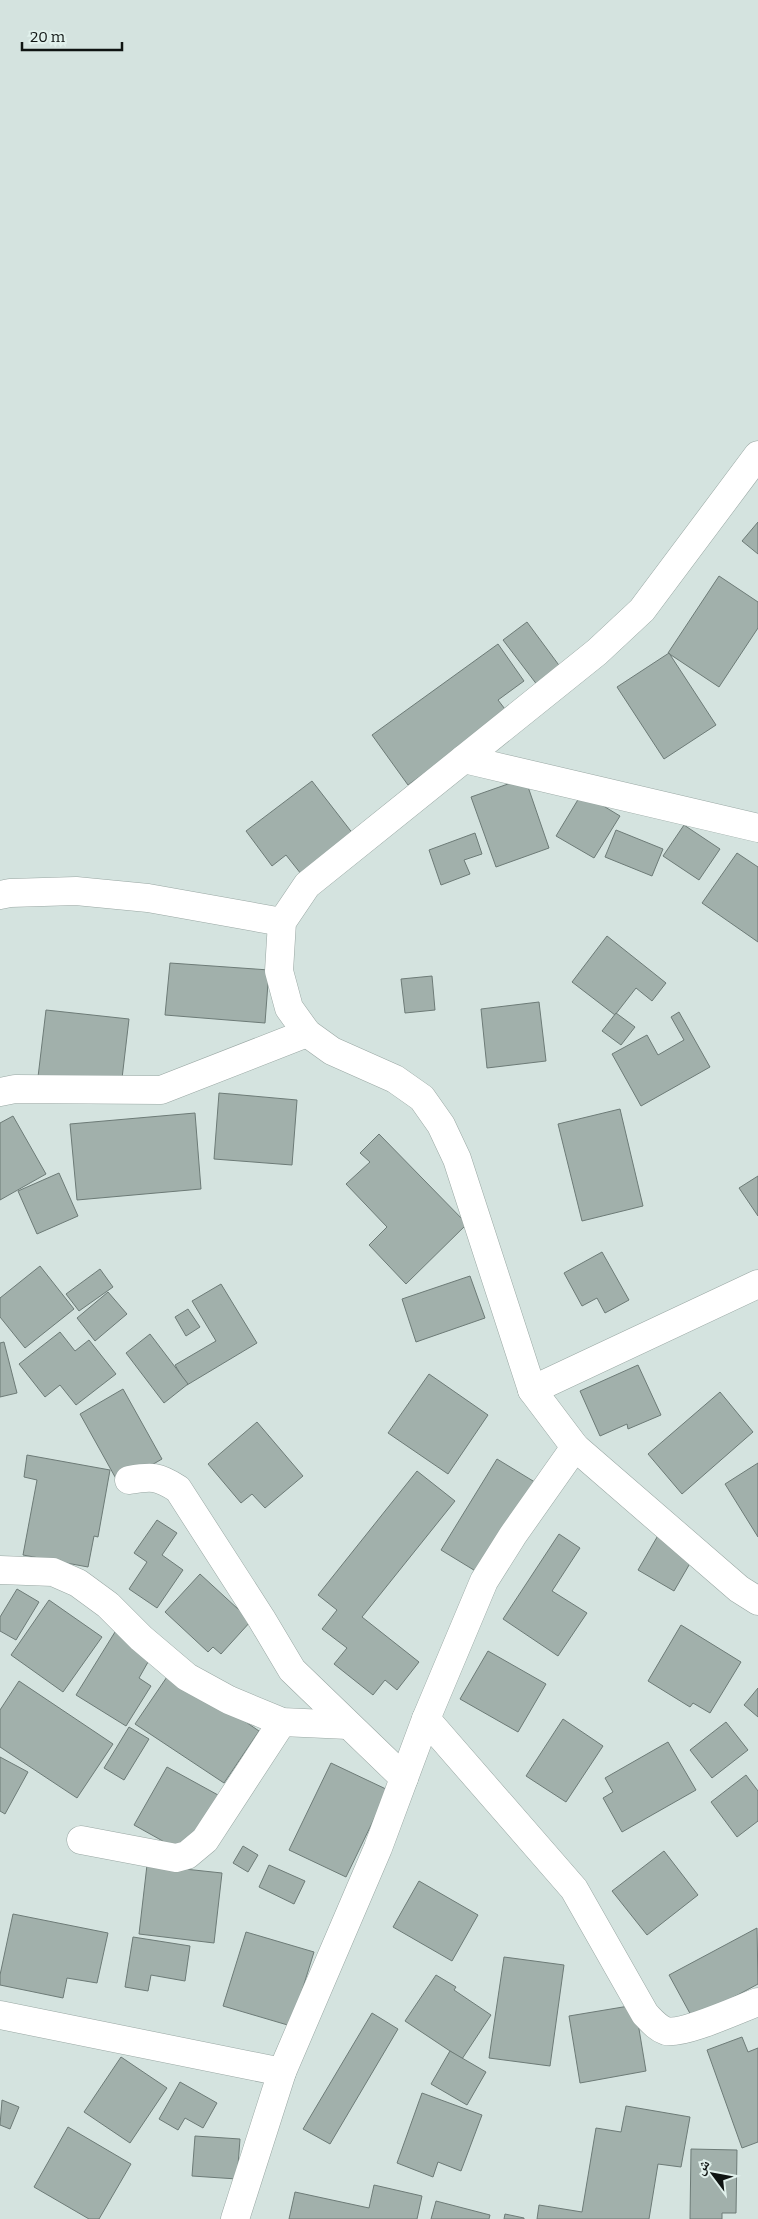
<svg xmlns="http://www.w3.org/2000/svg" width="758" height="2219" viewBox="0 0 758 2219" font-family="Bitter,'Noto Naskh Arabic',serif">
<rect width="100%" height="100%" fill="#d4e3df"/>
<g fill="#a1b0ab" stroke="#6d7b77">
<polygon points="758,522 758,554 742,541"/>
<polygon points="719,576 758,602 758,628 719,687 668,653"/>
<polygon points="527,622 564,672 541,690 503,640"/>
<polygon points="498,644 524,681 498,700 508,713 408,785 372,735"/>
<polygon points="669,653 716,725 664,759 617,687"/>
<polygon points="525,778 549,848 496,867 471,797"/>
<polygon points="312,781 357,839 305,879 286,855 272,866 246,831"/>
<polygon points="582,793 620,816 594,858 556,836"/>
<polygon points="684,825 720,849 699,880 663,856"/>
<polygon points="616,830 663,849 652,876 605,857"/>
<polygon points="475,833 482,854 464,860 470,874 441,885 429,850"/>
<polygon points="737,853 758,867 758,942 702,903"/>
<polygon points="607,936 666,983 652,1001 636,988 615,1015 572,982"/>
<polygon points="170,963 269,970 265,1023 165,1015"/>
<polygon points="432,976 435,1010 405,1013 401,979"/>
<polygon points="539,1002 546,1061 487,1068 481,1009"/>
<polygon points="46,1010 129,1019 121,1087 38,1077"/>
<polygon points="679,1012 710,1067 641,1106 612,1054 647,1035 658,1055 684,1040 671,1017"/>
<polygon points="616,1013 635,1027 621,1045 602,1031"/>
<polygon points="219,1093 297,1100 292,1165 214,1159"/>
<polygon points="620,1109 643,1206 582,1221 558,1124"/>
<polygon points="195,1113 201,1189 77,1200 70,1124"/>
<polygon points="13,1116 46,1174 0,1200 0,1123"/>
<polygon points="379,1134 467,1224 406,1284 369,1245 387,1227 346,1184 370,1162 360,1153"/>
<polygon points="59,1173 78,1216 37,1234 18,1191"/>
<polygon points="758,1176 758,1216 739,1188"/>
<polygon points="602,1252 629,1300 605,1313 597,1298 582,1306 564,1273"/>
<polygon points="40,1266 74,1309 25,1348 0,1317 0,1298"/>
<polygon points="100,1269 113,1287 79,1311 66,1294"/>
<polygon points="470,1276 485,1318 416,1342 402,1299"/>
<polygon points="221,1284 257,1343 187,1385 175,1365 216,1341 192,1301"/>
<polygon points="108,1292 127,1314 95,1341 77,1318"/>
<polygon points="188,1309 200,1327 186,1336 175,1317"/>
<polygon points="60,1332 75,1351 89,1340 116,1374 76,1405 60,1385 45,1397 19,1364"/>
<polygon points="150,1334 188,1384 164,1403 126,1353"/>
<polygon points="4,1342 17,1393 0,1397 0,1343"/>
<polygon points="638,1365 661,1415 628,1429 627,1424 600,1436 580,1391"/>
<polygon points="429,1374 488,1415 448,1474 388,1433"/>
<polygon points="123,1389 162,1459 119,1484 80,1414"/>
<polygon points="720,1392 753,1432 682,1494 648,1454"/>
<polygon points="257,1422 303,1476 265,1508 252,1494 241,1503 208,1464"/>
<polygon points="27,1455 110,1470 98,1537 94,1536 88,1567 23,1555 37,1480 24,1477"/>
<polygon points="497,1459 538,1484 482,1575 441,1550"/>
<polygon points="758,1463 758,1537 725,1484"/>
<polygon points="417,1471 455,1501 362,1617 419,1662 397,1690 385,1680 373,1695 334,1664 347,1648 322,1629 337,1610 318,1595"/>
<polygon points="157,1520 177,1533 162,1555 183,1570 157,1608 129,1589 147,1562 134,1553"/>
<polygon points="660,1532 696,1553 674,1591 638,1570"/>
<polygon points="559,1534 580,1548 552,1591 587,1613 558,1656 503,1619"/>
<polygon points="200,1574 251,1621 221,1654 213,1647 208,1652 165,1612"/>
<polygon points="17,1589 39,1602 16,1640 0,1631 0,1617"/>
<polygon points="49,1600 102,1637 63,1692 11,1655"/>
<polygon points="681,1625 741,1662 710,1713 693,1703 690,1707 648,1681"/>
<polygon points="115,1632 152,1655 139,1678 151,1686 126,1726 76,1695"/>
<polygon points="488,1651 546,1684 518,1732 460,1699"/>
<polygon points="171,1671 259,1731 224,1783 135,1724"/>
<polygon points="19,1681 113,1744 77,1798 0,1747 0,1710"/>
<polygon points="758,1688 758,1717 744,1705"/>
<polygon points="563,1719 603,1746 566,1802 526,1776"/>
<polygon points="726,1722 748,1750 712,1778 690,1750"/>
<polygon points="129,1727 149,1739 124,1780 104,1768"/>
<polygon points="668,1742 696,1790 622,1832 603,1798 613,1792 605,1778"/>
<polygon points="0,1757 28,1772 5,1814 0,1811"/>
<polygon points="331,1763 388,1790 346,1877 289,1850"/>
<polygon points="167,1767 218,1795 186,1854 134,1825"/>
<polygon points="746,1775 758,1791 758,1821 737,1837 711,1802"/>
<polygon points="243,1846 258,1855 248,1872 233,1863"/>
<polygon points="664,1851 698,1895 647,1935 612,1891"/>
<polygon points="147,1865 222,1873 214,1943 139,1934"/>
<polygon points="269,1865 305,1881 294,1904 259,1887"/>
<polygon points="419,1881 478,1915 452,1961 393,1927"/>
<polygon points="13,1914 108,1933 97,1983 67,1978 63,1998 0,1985 0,1975"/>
<polygon points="757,1928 758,1984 693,2019 669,1975"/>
<polygon points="246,1932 314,1952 291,2026 223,2006"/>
<polygon points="133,1937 190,1946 185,1981 151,1975 148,1991 125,1987"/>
<polygon points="504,1957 564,1965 550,2066 489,2058"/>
<polygon points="436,1975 456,1987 454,1990 491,2015 462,2059 405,2021"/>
<polygon points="635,2005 646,2071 580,2083 569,2016"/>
<polygon points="372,2013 398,2029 330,2144 303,2129"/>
<polygon points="742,2037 748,2052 758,2048 758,2142 742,2148 707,2050"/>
<polygon points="450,2051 486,2072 467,2105 431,2084"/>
<polygon points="121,2057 167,2088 130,2143 84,2112"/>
<polygon points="180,2082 217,2103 203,2128 185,2118 178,2130 159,2119"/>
<polygon points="422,2093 482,2115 461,2171 438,2162 433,2177 397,2163"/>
<polygon points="2,2100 19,2107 10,2129 0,2125"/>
<polygon points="626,2106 690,2117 681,2167 658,2164 649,2219 537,2219 539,2205 582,2212 596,2128 621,2132"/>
<polygon points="68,2127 131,2164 99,2219 89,2219 34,2187"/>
<polygon points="195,2136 240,2139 237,2179 192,2176"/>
<polygon points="691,2149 737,2150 736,2213 722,2213 722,2219 690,2219"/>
<polygon points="374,2185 422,2196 417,2219 289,2219 295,2192 369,2208"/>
<polygon points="436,2201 490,2215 489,2219 431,2219"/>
<polygon points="505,2214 524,2218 524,2219 504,2219"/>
</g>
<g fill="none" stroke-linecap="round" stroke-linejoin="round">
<g stroke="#99a7a3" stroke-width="29">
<g id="minor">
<polyline points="758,455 642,610 597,652 307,885 282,922 279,971 289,1008 307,1033 332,1051 395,1079 422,1098 441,1125 457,1159 532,1390 575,1447 739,1589 758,1601"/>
<polyline points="464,759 758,828"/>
<polyline points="0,895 10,893 76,891 148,898 282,922"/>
<polyline points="0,1092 15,1089 161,1090 307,1033"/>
<polyline points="532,1390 758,1284"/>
<path d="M129 1480C152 1476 158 1476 178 1489L261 1618 292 1670 404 1778"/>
<polyline points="0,1570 53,1572 78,1583 108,1605 141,1638 187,1677 229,1700 282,1722 348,1725"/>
<path d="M426 1719 574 1889 645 2014C651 2020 657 2028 666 2031 683 2035 739 2009 758 2002"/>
<polyline points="81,1840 176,1858 187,1855 205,1840 282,1722"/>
<polyline points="0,2015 282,2072"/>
<polyline points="235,2219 282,2072 378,1848 426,1719 484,1581 513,1535 575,1447"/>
</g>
</g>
<use href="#minor" stroke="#fff" stroke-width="28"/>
</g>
<g transform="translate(713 2174) rotate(302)" stroke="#e1f1ec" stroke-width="4" paint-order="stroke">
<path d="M0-4L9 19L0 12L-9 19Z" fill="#0f1412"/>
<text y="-8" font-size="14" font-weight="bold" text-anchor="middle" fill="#0f1412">ش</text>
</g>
<path d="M22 42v8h100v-8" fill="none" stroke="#0f1412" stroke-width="2.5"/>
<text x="30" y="42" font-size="15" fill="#0f1412" stroke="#e1f1ec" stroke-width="4" paint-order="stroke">20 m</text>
</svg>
